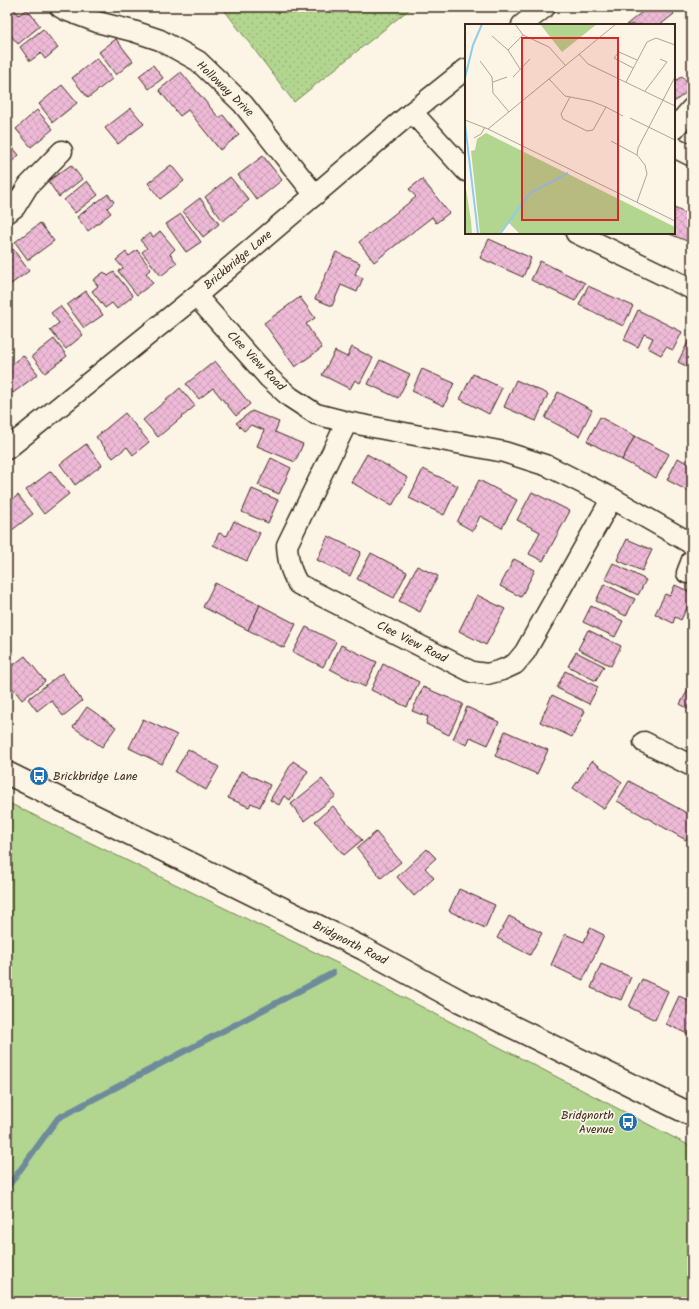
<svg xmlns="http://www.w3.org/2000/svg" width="699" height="1309" viewBox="0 0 699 1309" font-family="Kalam,sans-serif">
<defs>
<pattern id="park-dots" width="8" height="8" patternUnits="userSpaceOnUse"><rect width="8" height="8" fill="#b2d58f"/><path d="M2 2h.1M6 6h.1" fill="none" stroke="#9ab77b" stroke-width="1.8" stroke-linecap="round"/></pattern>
<pattern id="building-cross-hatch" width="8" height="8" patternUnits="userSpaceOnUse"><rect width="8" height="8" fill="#eebad7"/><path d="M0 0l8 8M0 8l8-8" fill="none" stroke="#cda0b8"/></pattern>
</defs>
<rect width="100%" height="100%" fill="#fcf5e5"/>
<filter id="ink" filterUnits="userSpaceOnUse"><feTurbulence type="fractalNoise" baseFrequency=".025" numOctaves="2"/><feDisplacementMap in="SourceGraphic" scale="8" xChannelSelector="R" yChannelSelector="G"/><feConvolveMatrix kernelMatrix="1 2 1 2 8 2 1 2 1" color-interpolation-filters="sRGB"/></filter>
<g filter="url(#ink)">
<polygon fill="#b2d58f" stroke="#768056" points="7,802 337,963 692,1147 692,1302 7,1302"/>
<polygon fill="url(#park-dots)" stroke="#768056" points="222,7 412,7 294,102"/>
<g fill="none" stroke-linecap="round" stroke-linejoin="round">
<polyline stroke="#6d8b9b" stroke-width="6" points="7,1188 58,1118 333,973"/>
</g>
<g fill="url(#building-cross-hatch)" stroke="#3b2a1e">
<polygon points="11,7 12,7 19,15 27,9 40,26 18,44 7,31 7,10"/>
<polygon points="648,7 671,7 670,8 674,14 660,25 626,25"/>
<polygon points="43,29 58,48 45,59 41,53 30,61 20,47"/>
<polygon points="116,39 133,61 116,75 99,52"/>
<polygon points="97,58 112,79 88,98 72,78"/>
<polygon points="153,65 163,78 149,89 139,76"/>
<polygon points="181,72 219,118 223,115 239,135 220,150 188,110 180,116 159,90"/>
<polygon points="682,76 692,88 674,102 674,82"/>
<polygon points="62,85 77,103 53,122 39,104"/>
<polygon points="131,108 144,124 118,144 105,128"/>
<polygon points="37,110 53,129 31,147 16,129"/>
<polygon points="7,141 19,155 7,166"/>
<polygon points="263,156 282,180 257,200 238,175"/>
<polygon points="71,165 82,179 59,197 48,181"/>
<polygon points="171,165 184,181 160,199 148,183"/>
<polygon points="230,177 249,200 223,221 205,197"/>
<polygon points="422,179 449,213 436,223 432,217 374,262 359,242 416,197 409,189"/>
<polygon points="87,181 98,195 75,213 64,200"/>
<polygon points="108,194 114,202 107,208 111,213 88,231 77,217"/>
<polygon points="200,198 219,224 203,237 183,211"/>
<polygon points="674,208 692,216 692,243 667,233 674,233"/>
<polygon points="181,214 201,242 186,252 166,224"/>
<polygon points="40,223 54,241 28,260 15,242"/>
<polygon points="160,231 175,249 170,254 177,263 161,276 142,252 147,248 140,240 150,233 153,237"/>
<polygon points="489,239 531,258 523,277 480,258"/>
<polygon points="13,249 29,271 11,284 7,279 7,254"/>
<polygon points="137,250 151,269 146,273 153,283 137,295 118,271 123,268 116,260 126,252 129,256"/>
<polygon points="336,252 360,263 355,274 363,278 357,292 341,285 332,306 315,299"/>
<polygon points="540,261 585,283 575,301 531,280"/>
<polygon points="104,272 108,276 114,272 133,296 117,309 112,303 105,308 92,291 98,286 93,280"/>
<polygon points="588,286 633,306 623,326 579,305"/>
<polygon points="86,291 103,315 84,328 67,305"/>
<polygon points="300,297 315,318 306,324 322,348 295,367 264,323"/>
<polygon points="60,306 83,335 66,349 50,330 59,323 51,313"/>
<polygon points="638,310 682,332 673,350 666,347 661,355 648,348 653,338 644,334 638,347 624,340"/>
<polygon points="54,339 67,356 45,373 32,356"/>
<polygon points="689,340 692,341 692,369 678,362"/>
<polygon points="352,347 373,358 360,383 355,380 350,389 322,375 335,351 347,357"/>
<polygon points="23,355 38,374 13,393 7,385 7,368"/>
<polygon points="380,360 410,374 398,398 368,384"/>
<polygon points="215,361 250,404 236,416 213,388 199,399 186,384"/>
<polygon points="422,369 454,383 444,406 412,391"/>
<polygon points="473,374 502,388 489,414 460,399"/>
<polygon points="516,380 548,394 536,421 504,407"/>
<polygon points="180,388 195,406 158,437 143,420"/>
<polygon points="558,392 592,410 579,436 545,418"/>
<polygon points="252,411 279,422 275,432 303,444 295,462 257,446 264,430 251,425 244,431 236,423"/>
<polygon points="125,413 149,442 133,455 127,447 113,458 96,437"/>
<polygon points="600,417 635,436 622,460 587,441"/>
<polygon points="635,436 669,454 656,478 622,460"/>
<polygon points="86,444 102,465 75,485 60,464"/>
<polygon points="367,454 408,478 392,506 351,482"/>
<polygon points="271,458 291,468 279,494 258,485"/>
<polygon points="678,458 692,466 692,493 667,480"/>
<polygon points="423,469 458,486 444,515 409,498"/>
<polygon points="51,471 69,494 44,514 26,490"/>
<polygon points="479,480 517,500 502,528 480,516 473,531 457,522"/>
<polygon points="252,489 278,500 268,523 242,512"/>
<polygon points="532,492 570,511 543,561 529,554 540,532 517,520"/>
<polygon points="18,495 33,514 7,534 7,504"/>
<polygon points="234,521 260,533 247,561 213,545 219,533 227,536"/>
<polygon points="328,536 361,552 350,576 317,560"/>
<polygon points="627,539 652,550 642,571 617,560"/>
<polygon points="371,553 407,572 394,598 357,579"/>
<polygon points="514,559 535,570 521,597 500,586"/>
<polygon points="613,563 646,580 638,595 605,579"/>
<polygon points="417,566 438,576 420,612 399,601"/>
<polygon points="215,583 260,605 248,630 203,607"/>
<polygon points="604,584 635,599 626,616 596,601"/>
<polygon points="675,585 692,593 692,597 681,620 675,617 673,623 655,614 665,594 670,596"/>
<polygon points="477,595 505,609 486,645 459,631"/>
<polygon points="260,605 296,624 284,648 248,630"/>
<polygon points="591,606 623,621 615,637 583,622"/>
<polygon points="692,610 692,623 687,621"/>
<polygon points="306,627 336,642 323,667 293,652"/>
<polygon points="588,630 621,646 611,666 578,649"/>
<polygon points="341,645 377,662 365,687 330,669"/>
<polygon points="576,652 604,666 596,681 568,666"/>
<polygon points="25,656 45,681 22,700 12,687 7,691 7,670"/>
<polygon points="383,664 419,682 407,707 371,690"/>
<polygon points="565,671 598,687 589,704 557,688"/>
<polygon points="62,673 82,701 63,716 51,700 37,711 28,699"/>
<polygon points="692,683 692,711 680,704"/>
<polygon points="423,687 463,704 449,735 426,724 428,717 412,711"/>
<polygon points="552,695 585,711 572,737 540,722"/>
<polygon points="87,707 116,727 102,747 73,727"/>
<polygon points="467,707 499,722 488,745 470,737 467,745 453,739"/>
<polygon points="143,719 177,735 162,764 129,748"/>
<polygon points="505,731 548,750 537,774 495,756"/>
<polygon points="188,749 219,767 206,790 175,772"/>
<polygon points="293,761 308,771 290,800 284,796 279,805 270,800"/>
<polygon points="592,761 622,782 604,809 573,788"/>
<polygon points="241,771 270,785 260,807 251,803 249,807 228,798"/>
<polygon points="322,779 336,796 304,821 291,804"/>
<polygon points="629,781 692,816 692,830 686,840 617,801"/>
<polygon points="333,806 362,840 344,855 315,821"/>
<polygon points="376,832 401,862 381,878 357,848"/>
<polygon points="427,849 436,858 425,868 434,878 414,896 397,877"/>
<polygon points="459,889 495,905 485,928 449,911"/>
<polygon points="509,916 542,933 530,955 497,938"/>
<polygon points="590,928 604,935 583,980 551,965 565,934 584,942"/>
<polygon points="601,964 631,977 621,1000 591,988"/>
<polygon points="642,979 668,991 655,1020 629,1007"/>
<polygon points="679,996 692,1002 692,1036 666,1024"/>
</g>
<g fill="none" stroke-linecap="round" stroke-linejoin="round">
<g stroke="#3b2a1e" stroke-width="23">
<g id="minor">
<polyline points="60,7 65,10 97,22 133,31 160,40 198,61 243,104 315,195"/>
<polyline points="522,25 545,7"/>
<polyline points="412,112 466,171"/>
<polyline points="674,129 692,108"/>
<polyline points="674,147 692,156"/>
<polyline points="7,213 15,207 28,186 62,151"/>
<polyline points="576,233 692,289"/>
<path d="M196 296 269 378 290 397 316 414 347 422 504 452 548 466 612 498 525 652 515 664 502 670 487 674 472 672 298 584C290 570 288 561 287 545L347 422"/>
<polyline points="7,449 196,296 412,112 466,69"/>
<polyline points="612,498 692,544"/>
<polyline points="687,573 692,560"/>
<polyline points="644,742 692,766"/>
</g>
</g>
<g stroke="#3b2a1e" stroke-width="25">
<polyline id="major" points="7,773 364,949 458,1000 692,1115"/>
</g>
<use href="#minor" stroke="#fcf5e5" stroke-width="20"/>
<use href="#major" stroke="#fcf5e5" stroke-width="22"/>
</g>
</g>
<defs>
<g id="bus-disc" transform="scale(1)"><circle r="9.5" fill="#1f6fb2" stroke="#fcf5e5"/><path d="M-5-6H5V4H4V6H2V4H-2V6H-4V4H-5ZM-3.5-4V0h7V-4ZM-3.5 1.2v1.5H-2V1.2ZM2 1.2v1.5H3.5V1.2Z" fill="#fff"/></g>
</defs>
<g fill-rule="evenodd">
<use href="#bus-disc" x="39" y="776"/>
<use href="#bus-disc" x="628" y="1122"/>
</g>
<g text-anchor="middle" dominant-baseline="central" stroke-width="3.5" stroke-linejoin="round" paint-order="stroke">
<g font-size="12" fill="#3b2a1e" stroke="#fcf5e5">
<text transform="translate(225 89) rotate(44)">Holloway Drive</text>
<text transform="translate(238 260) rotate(-40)">Brickbridge Lane</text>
<text transform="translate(256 361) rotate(46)">Clee View Road</text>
<text transform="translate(412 642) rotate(27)">Clee View Road</text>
<text transform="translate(350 943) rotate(27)">Bridgnorth Road</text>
</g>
<g font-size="12" fill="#3b2a1e" stroke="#fcf5e5" text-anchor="start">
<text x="53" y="776">Brickbridge Lane</text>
<text x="614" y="1115" text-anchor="end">Bridgnorth<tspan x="614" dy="14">Avenue</tspan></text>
</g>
</g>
<g transform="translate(465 24)">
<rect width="210" height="210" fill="#fcf5e5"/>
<path d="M21 109 210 203V210H55L43 198 34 210H15L6 127 10 126 12 115ZM0 158 6 197 7 210H0Z" fill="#b2d58f"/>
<path d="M75 0H132L97 28Z" fill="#b2d58f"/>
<path fill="none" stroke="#8eccef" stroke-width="2" d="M0 54 8 21 17 0M0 100 13 210M35 210 65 169 103 149"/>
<path fill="none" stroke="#afa495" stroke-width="1" d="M50 0 58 11 84 23 100 41M27 12 43 26 58 11M43 26 55 45M114 30 123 40 210 82M15 37 27 53 28 69 44 88M168 44 149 34 154 28 172 36M48 53 65 35M84 55 100 72 126 77 141 83 128 106 122 107 98 95 96 90 105 73M28 58 42 53M161 58 182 18 191 14 210 21M180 67 202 38 195 35M141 83 158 92M165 94 210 116M0 96 23 105 210 197M23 105 151 0M9 114 16 110 20 103M146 117 172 131M172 178 182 150 180 141 172 131 173 124 210 53"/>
<path fill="#d62828" fill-opacity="0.15" stroke="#d62828" stroke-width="2" d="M57 14H153V196H57Z"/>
<rect width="210" height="210" fill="none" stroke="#3b2a1e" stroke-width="2"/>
</g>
<rect width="699" height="1309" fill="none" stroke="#fcf5e5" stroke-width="24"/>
<rect x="12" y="12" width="675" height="1285" fill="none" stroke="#3b2a1e" stroke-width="1.5" filter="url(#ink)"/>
</svg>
